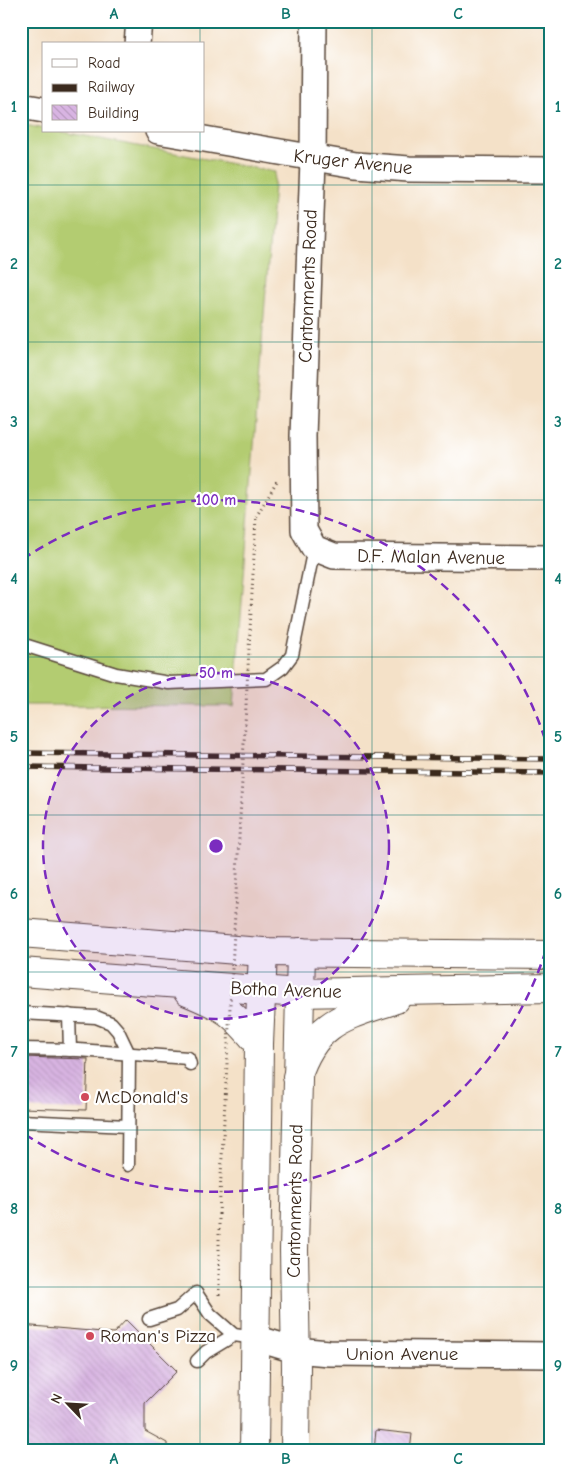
<svg xmlns="http://www.w3.org/2000/svg" width="572" height="1472" viewBox="0 0 572 1472" font-family="'Comic Neue',sans-serif">
<defs>
<pattern id="building-back-hatch" width="6" height="6" patternUnits="userSpaceOnUse" patternTransform="scale(1.25)"><rect width="6" height="6" fill="#d8b4e2"/><path d="M-1 5l2 2M0 0l6 6M5-1l2 2" fill="none" stroke="#ba9bc1"/></pattern>
</defs>
<rect width="100%" height="100%" fill="#fff"/>
<filter id="ink" filterUnits="userSpaceOnUse"><feTurbulence type="fractalNoise" baseFrequency=".02" numOctaves="2"/><feDisplacementMap in="SourceGraphic" scale="10" xChannelSelector="R" yChannelSelector="G"/><feConvolveMatrix kernelMatrix="1 2 1 2 8 2 1 2 1" color-interpolation-filters="sRGB"/></filter>
<filter id="wash" filterUnits="userSpaceOnUse"><feTurbulence type="fractalNoise" baseFrequency=".0096" numOctaves="4" result="noise"/><feDisplacementMap in="SourceGraphic" scale="20" xChannelSelector="R" yChannelSelector="G"/><feGaussianBlur stdDeviation="1.12" result="paint"/><feColorMatrix in="noise" values="0 0 0 0 0 0 0 0 0 0 0 0 0 0 0 0 0 1.4 0 .05"/><feComposite in="paint" operator="in"/></filter>
<g filter="url(#wash)">
<rect width="100%" height="100%" fill="#f4e1c8"/>
<polygon fill="#b3cc71" stroke="#777b48" points="21,124 44,129 44,131 58,131 275,172 234,706 21,705"/>
<g id="blocks">
<g fill="url(#building-back-hatch)">
<polygon points="21,1057 88,1059 86,1110 21,1108"/>
<polygon points="126,1320 177,1371 145,1403 145,1431 167,1443 167,1451 21,1451 21,1325 114,1333"/>
<polygon points="376,1430 412,1434 410,1451 374,1451"/>
</g>
</g>
</g>
<g filter="url(#ink)">
<use href="#blocks" fill-opacity="0" stroke="#574538" stroke-width="1"/>
<g fill="none" stroke-linecap="round" stroke-linejoin="round">
<g stroke="#574538" stroke-width="15">
<g id="lane">
<polyline points="21,644 116,674 169,683 266,679 283,667 292,655 314,548"/>
<polyline points="21,1013 96,1017 111,1023 118,1031 129,1054 128,1165"/>
<polyline points="69,1015 70,1050"/>
<polyline points="21,1049 78,1050 188,1058 190,1064"/>
<polyline points="21,1121 128,1126"/>
<polyline points="149,1319 177,1310 196,1293 210,1314 234,1335 255,1338"/>
<polyline points="197,1361 206,1352 234,1335"/>
</g>
</g>
<g stroke="#574538" stroke-width="28">
<g id="street">
<polyline points="314,21 313,160 303,436 304,530 314,548 334,556 551,558"/>
<polyline points="137,44 139,21"/>
<polyline points="21,106 44,110"/>
<polyline points="158,131 356,165 409,169 551,170"/>
<polyline points="255,1338 295,1350 329,1353 551,1355"/>
</g>
</g>
<g stroke="#574538" stroke-width="30">
<g id="secondary">
<polyline points="254,1451 259,1044 263,952"/>
<polyline points="295,1451 296,1368 294,1250 301,952"/>
</g>
</g>
<g stroke="#574538" stroke-width="30">
<g id="primary">
<polyline points="21,933 263,952 551,955"/>
<polyline points="21,972 299,993 551,988"/>
<path d="M188 992C227 1008 232 1012 259 1044"/>
<path d="M297 1077C316 1020 344 1017 396 999"/>
</g>
</g>
<g stroke="#574538" stroke-width="3" stroke-dasharray="1 4" stroke-linecap="butt">
<polyline points="256,517 278,479"/>
<polyline points="219,1214 219,1295"/>
</g>
<use href="#lane" stroke="#fff" stroke-width="12"/>
<use href="#street" stroke="#fff" stroke-width="25"/>
<use href="#secondary" stroke="#fff" stroke-width="28"/>
<use href="#primary" stroke="#fff" stroke-width="28"/>
<g stroke="#3b2a1e" stroke-width="5.5">
<g id="rail">
<polyline points="21,753 551,759"/>
<polyline points="21,767 551,773"/>
</g>
</g>
<use href="#rail" stroke="#fff" stroke-width="4" stroke-dasharray="11" stroke-linecap="butt"/>
<polyline stroke="#574538" stroke-width="3" stroke-dasharray="1 4" stroke-linecap="butt" points="219,1214 256,517"/>
</g>
</g>
<path fill="none" stroke="#0f766e" stroke-width="1" stroke-opacity="0.55" d="M200 21V44M372 21V1451M200 131V1451M21 185H551M21 342H551M21 500H551M21 657H551M21 815H551M21 972H551M21 1130H551M21 1287H551"/>
<circle cx="216" cy="846" r="173" fill="#7b2cbf" fill-opacity=".12"/>
<g fill="none" stroke="#7b2cbf" stroke-width="2.5" stroke-dasharray="9 6">
<circle cx="216" cy="846" r="173"/>
<path d="M550 936A346 346 0 0 1 23 1133M23 559A346 346 0 0 1 550 756"/>
</g>
<g fill="#d1495b" stroke="#fff" stroke-width="2">
<circle cx="85" cy="1097" r="5"/>
<circle cx="90" cy="1336" r="5"/>
</g>
<g text-anchor="middle" dominant-baseline="central" stroke-width="4.5" stroke-linejoin="round" paint-order="stroke">
<g font-size="19" fill="#3b2a1e" stroke="#fff">
<text transform="translate(353 162) rotate(6)">Kruger Avenue</text>
<text transform="translate(308 286) rotate(-88)">Cantonments Road</text>
<text transform="translate(431 557) rotate(1)">D.F. Malan Avenue</text>
<text transform="translate(286 990) rotate(2)">Botha Avenue</text>
<text transform="translate(295 1201) rotate(-89)">Cantonments Road</text>
<text x="402" y="1354">Union Avenue</text>
</g>
<g font-size="19" fill="#3b2a1e" stroke="#fff" text-anchor="start">
<text x="95" y="1097">McDonald's</text>
<text x="100" y="1336">Roman's Pizza</text>
</g>
</g>
<circle cx="216" cy="846" r="8" fill="#7b2cbf" stroke="#fff" stroke-width="2.5"/>
<g font-size="15" text-anchor="middle" font-weight="bold" fill="#7b2cbf" stroke="#fff" stroke-width="4.5" stroke-linejoin="round" paint-order="stroke">
<text x="216" y="505">100 m</text>
<text x="216" y="678">50 m</text>
</g>
<rect width="572" height="1472" fill="none" stroke="#fff" stroke-width="55"/>
<rect x="42" y="42" width="162" height="90" fill="#ffffff" stroke="#b1aaa5"/>
<rect x="52" y="59" width="25" height="8" fill="#ffffff" stroke="#b1aaa5"/>
<text x="88" y="68" font-size="15" fill="#3b2a1e">Road</text>
<rect x="52" y="84" width="25" height="8" fill="#3b2a1e" stroke="#b1aaa5"/>
<text x="88" y="92" font-size="15" fill="#3b2a1e">Railway</text>
<rect x="52" y="105" width="25" height="15" fill="url(#building-back-hatch)" stroke="#b1aaa5"/>
<text x="88" y="118" font-size="15" fill="#3b2a1e">Building</text>
<g transform="translate(68 1404) rotate(295)" stroke="#ffffff" stroke-width="4" paint-order="stroke">
<path d="M0-4L9 19L0 12L-9 19Z" fill="#3b2a1e"/>
<text y="-8" font-size="14" font-weight="bold" text-anchor="middle" fill="#3b2a1e">N</text>
</g>
<rect x="28" y="28" width="516" height="1416" fill="none" stroke="#0f766e" stroke-width="2"/>
<g font-size="16" text-anchor="middle" font-weight="bold" fill="#0f766e">
<text x="114" y="19">A</text>
<text x="286" y="19">B</text>
<text x="458" y="19">C</text>
<text x="14" y="112">1</text>
<text x="558" y="112">1</text>
<text x="14" y="269">2</text>
<text x="558" y="269">2</text>
<text x="14" y="427">3</text>
<text x="558" y="427">3</text>
<text x="14" y="584">4</text>
<text x="558" y="584">4</text>
<text x="14" y="742">5</text>
<text x="558" y="742">5</text>
<text x="14" y="899">6</text>
<text x="558" y="899">6</text>
<text x="14" y="1057">7</text>
<text x="558" y="1057">7</text>
<text x="14" y="1214">8</text>
<text x="558" y="1214">8</text>
<text x="14" y="1371">9</text>
<text x="558" y="1371">9</text>
<text x="114" y="1464">A</text>
<text x="286" y="1464">B</text>
<text x="458" y="1464">C</text>
</g>
</svg>
